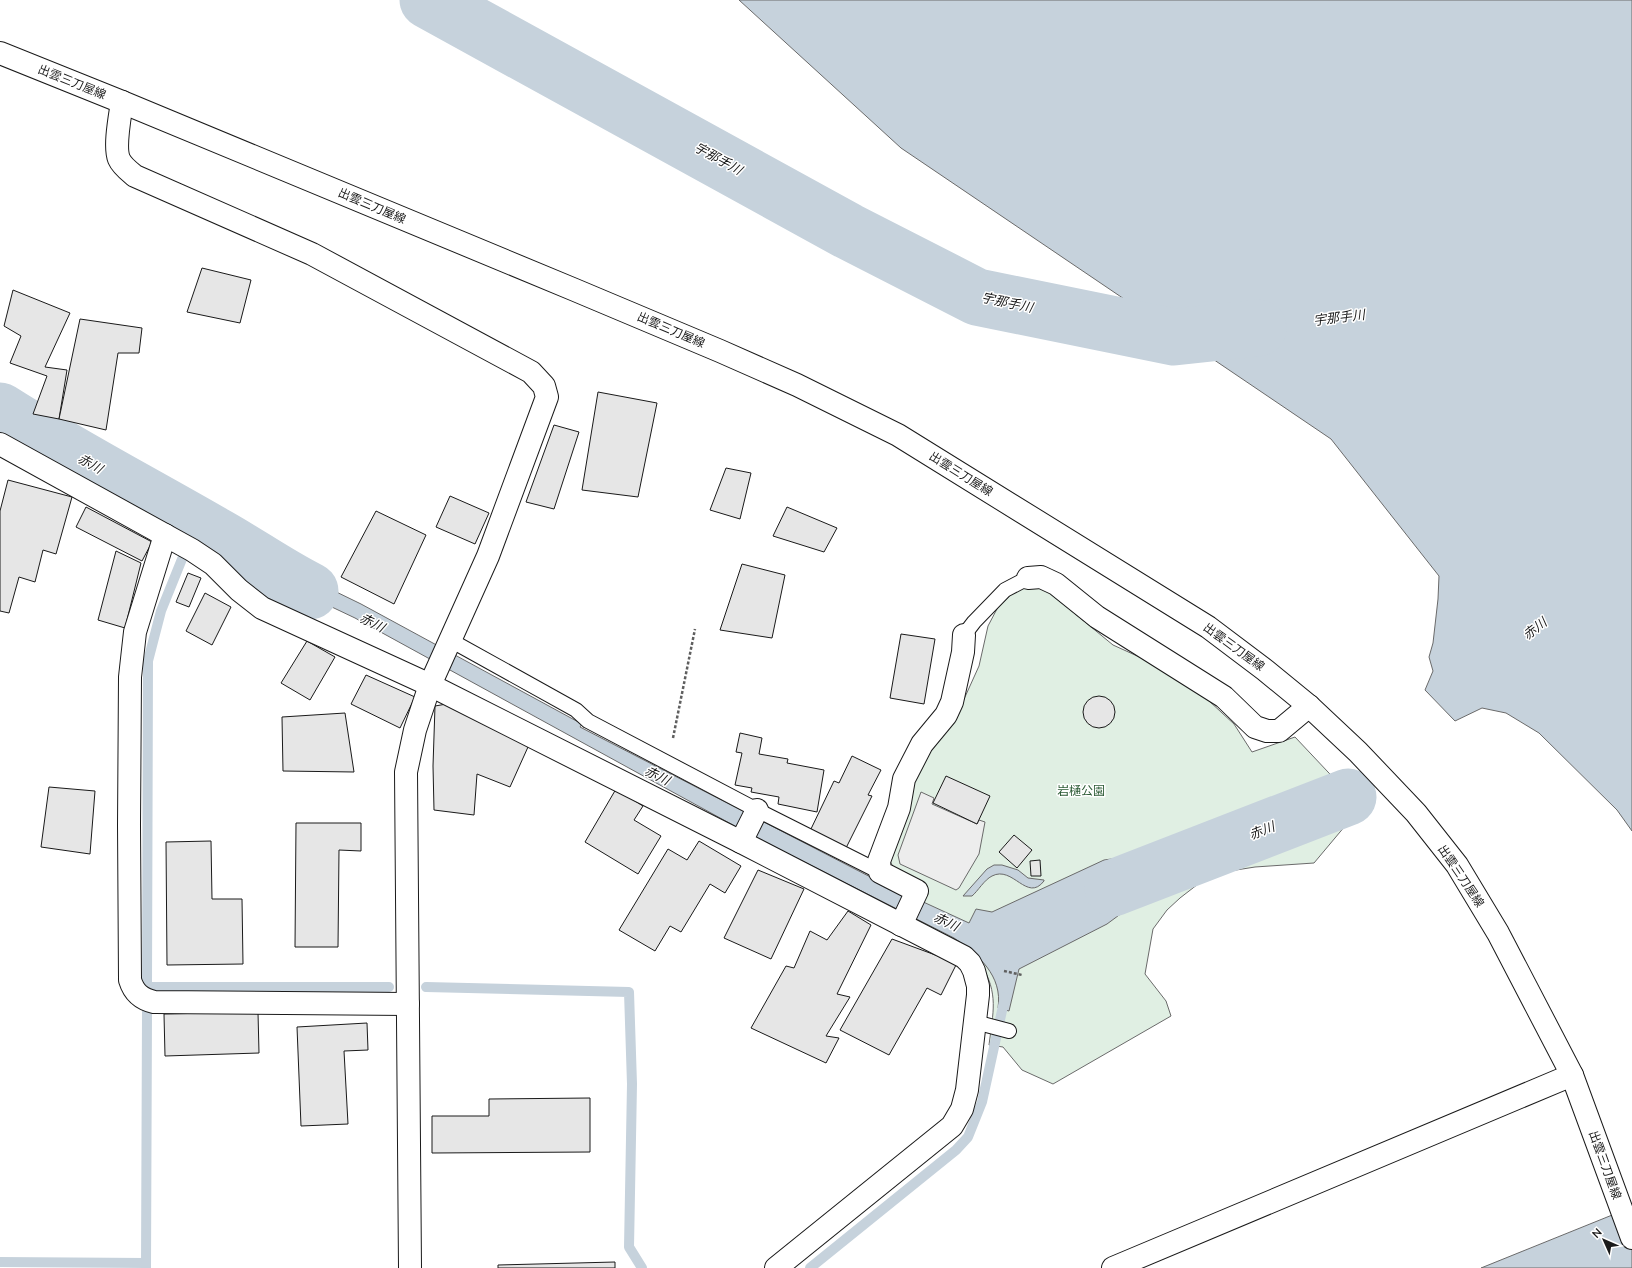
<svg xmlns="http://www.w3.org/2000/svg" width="1632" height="1268" viewBox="0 0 1632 1268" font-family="'Nunito Sans','Noto Sans JP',sans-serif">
<rect width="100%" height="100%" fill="#fff"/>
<path fill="#e0efe3" stroke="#6a6a6a" d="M1039 584 1113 645 1168 670 1208 700 1234 724 1252 752 1295 737 1361 807 1314 863 1255 867 1211 874 1180 898 1167 910 1153 929 1145 974 1166 1001 1171 1016 1053 1084 1022 1070 1003 1047 989 1045C993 1012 999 994 981 964L893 909 904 889 889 859 913 784 931 750 955 719 979 666 988 626 998 607 1019 587Z"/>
<polygon fill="#ededed" stroke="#6a6a6a" points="921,792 934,798 932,804 977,824 979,820 985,822 979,854 959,888 956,890 900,864 898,855"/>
<g fill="#c6d2dc" stroke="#6a6a6a">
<polygon points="739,0 1632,0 1632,831 1617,810 1539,733 1506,713 1482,708 1455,721 1425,690 1433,671 1429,657 1433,643 1438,599 1439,576 1331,439 901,148"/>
<path d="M244 547 361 604 582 724 580 727 882 883 969 923 976 909 992 912 1104 860 1170 851 1185 856 1188 864 1107 924 1019 969 1009 1011 998 1008C1003 976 978 954 954 938L753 836 355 618 237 562Z"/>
<path d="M994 865H1002L1018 870 1028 878 1044 880V881C1027 903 1013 865 992 876 984 880 978 891 972 896H963L987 869Z"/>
<polygon points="1632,1207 1632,1268 1481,1268"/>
</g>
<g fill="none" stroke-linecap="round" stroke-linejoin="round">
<g stroke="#c6d2dc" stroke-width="10">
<polyline points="193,529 196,524"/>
<polyline points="182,559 161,611 148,661 147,987 389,987"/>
<polyline points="426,987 629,992 632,1084 629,1247 642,1268"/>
<polyline points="0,1262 146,1263"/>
<polyline points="146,1268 147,1012"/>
<polyline points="810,1268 956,1150 968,1137 982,1102 1005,997"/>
</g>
<g stroke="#c6d2dc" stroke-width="57">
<polyline points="428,0 848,231 977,297 1174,337 1258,328"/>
<path d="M0 411C69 455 142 493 213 534 246 552 276 574 310 591"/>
<polyline points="1113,888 1348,797"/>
</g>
</g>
<g fill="#e6e6e6" stroke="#1a1a1a">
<polygon points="202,268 251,280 240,323 187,312"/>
<polygon points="13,290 70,313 45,367 67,370 59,419 33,414 47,376 10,363 21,336 4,326"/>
<polygon points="80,319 142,328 139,353 118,353 106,430 59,419"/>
<polygon points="598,392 657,403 638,497 582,490"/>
<polygon points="554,425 579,432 554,509 526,502"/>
<polygon points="726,468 751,473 740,519 710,510"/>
<polygon points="8,480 72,497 56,554 43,550 35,582 19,577 9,613 0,611 0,511"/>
<polygon points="450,496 489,513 475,544 436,527"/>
<polygon points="86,507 152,542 142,561 76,527"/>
<polygon points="787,507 837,528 824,552 773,536"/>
<polygon points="376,511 426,535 394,604 341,577"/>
<polygon points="116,551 141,563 125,628 98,620"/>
<polygon points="742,564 785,575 772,638 720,630"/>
<polygon points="188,573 201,578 189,607 176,602"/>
<polygon points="205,593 231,607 212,645 186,631"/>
<polygon points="901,634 935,639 924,704 890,698"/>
<polygon points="307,641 335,657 310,700 281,683"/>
<polygon points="366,675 415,697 400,728 351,704"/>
<circle cx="1099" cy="712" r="16"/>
<polygon points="458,702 528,747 510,787 477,774 474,815 434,810 433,766 435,706"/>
<polygon points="345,713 354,772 283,771 282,717"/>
<polygon points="740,733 762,738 759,754 788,759 787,763 824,770 817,812 778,804 779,797 751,792 752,788 735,785 742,753 736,752"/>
<polygon points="852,756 881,770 868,795 872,796 846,848 810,831 834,781 839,783"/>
<polygon points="946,776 990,796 977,824 933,803"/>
<polygon points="49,787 95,791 90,854 41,847"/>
<polygon points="616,789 643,806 634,820 661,836 638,874 585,842"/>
<polygon points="296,823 361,823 361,851 339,850 338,947 295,947"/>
<polygon points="1014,835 1032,850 1017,868 999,852"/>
<polygon points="211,841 212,899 242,899 243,964 167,965 166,842"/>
<polygon points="699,841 741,866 725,893 710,884 681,932 670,926 655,951 619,930 668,849 687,860"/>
<polygon points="1040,860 1041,876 1031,876 1030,861"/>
<polygon points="758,870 804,889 771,959 724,938"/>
<polygon points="848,911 871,925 837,994 850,997 826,1036 839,1038 826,1063 751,1028 786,966 794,968 810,931 827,940"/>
<polygon points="892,939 957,963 941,995 927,988 889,1055 840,1030"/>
<polygon points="258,1012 259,1053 165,1056 164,1014"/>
<polygon points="367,1023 368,1050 344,1051 348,1124 301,1126 297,1027"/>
<polygon points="590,1098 590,1152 432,1153 432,1116 489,1116 489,1099"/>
<polygon points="615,1262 615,1268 498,1268 498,1265"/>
</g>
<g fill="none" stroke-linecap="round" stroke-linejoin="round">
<g stroke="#1a1a1a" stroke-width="16">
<g id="lane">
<polyline points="964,635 974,622 1005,590 1028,578"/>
<polyline points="450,640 576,710 588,721 757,810 880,872"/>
<polyline points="975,1022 1009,1031"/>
</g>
</g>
<g stroke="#1a1a1a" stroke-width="24">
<g id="street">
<path d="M122 102C120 116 114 147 119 159 122 166 129 171 135 176L312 254 531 372 544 386 547 397 488 556 430 685 415 730 406 772 410 1268"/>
<polyline points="0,444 192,550 213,564 239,590 262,608 430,685 741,842 964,957 970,963 974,971 978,986 978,995 967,1090 962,1109 952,1126 776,1268"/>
<path d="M165 535 135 632 130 677 129 825 130 980C134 993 141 999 154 1002L408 1004"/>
<polyline points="1028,578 1041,577 1056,584 1097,617 1224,697 1255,727 1267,731 1279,731 1309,706"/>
<polyline points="741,842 757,810"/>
<polyline points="901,925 917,891 880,872 879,861 899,808 904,779 922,744 946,715 952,702 963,652 964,635"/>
<polyline points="1113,1268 1572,1075"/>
</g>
</g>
<g stroke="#1a1a1a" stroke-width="24">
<polyline id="primary" points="0,53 122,102 575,290 720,351 797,385 898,435 1208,627 1265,670 1309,706 1358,752 1416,813 1457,865 1498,933 1572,1075 1632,1238"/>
</g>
<g stroke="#5f5f5f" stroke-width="2.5" stroke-dasharray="3 2" stroke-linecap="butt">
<polyline points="673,738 695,629"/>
<polyline points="1004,971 1022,975"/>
</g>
<use href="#lane" stroke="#fff" stroke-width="14"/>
<use href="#street" stroke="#fff" stroke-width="22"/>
<use href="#primary" stroke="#fff" stroke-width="22"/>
</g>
<g text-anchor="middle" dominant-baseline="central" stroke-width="3" stroke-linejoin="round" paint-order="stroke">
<g font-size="12" fill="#1a1a1a" stroke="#fff">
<text transform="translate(72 82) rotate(22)">出雲三刀屋線</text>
<text transform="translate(372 206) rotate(23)">出雲三刀屋線</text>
<text transform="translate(671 330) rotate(23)">出雲三刀屋線</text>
<text transform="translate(961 474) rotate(32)">出雲三刀屋線</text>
<text transform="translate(1234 647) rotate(36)">出雲三刀屋線</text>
<text transform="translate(1461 876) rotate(56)">出雲三刀屋線</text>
<text transform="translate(1605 1165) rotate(70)">出雲三刀屋線</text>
</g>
<g font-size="12" fill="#2b5a34" stroke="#fff">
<text x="1081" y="791">岩樋公園</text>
</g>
<g font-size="13" font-style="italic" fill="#1a1a1a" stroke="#fff">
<text transform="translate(718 159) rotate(29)">宇那手川</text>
<text transform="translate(1007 303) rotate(12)">宇那手川</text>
<text transform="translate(1339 318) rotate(-7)">宇那手川</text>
<text transform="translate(90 464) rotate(29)">赤川</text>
<text transform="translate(372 623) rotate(27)">赤川</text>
<text transform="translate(1535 629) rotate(-38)">赤川</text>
<text transform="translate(657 776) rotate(27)">赤川</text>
<text transform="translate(1262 831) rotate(-21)">赤川</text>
<text transform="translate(946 922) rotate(25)">赤川</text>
</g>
</g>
<g transform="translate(1604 1240) rotate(315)" stroke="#ffffff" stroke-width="3" paint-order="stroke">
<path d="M0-3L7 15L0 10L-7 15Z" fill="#1a1a1a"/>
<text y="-6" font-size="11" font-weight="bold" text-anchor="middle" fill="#1a1a1a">N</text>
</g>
</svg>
